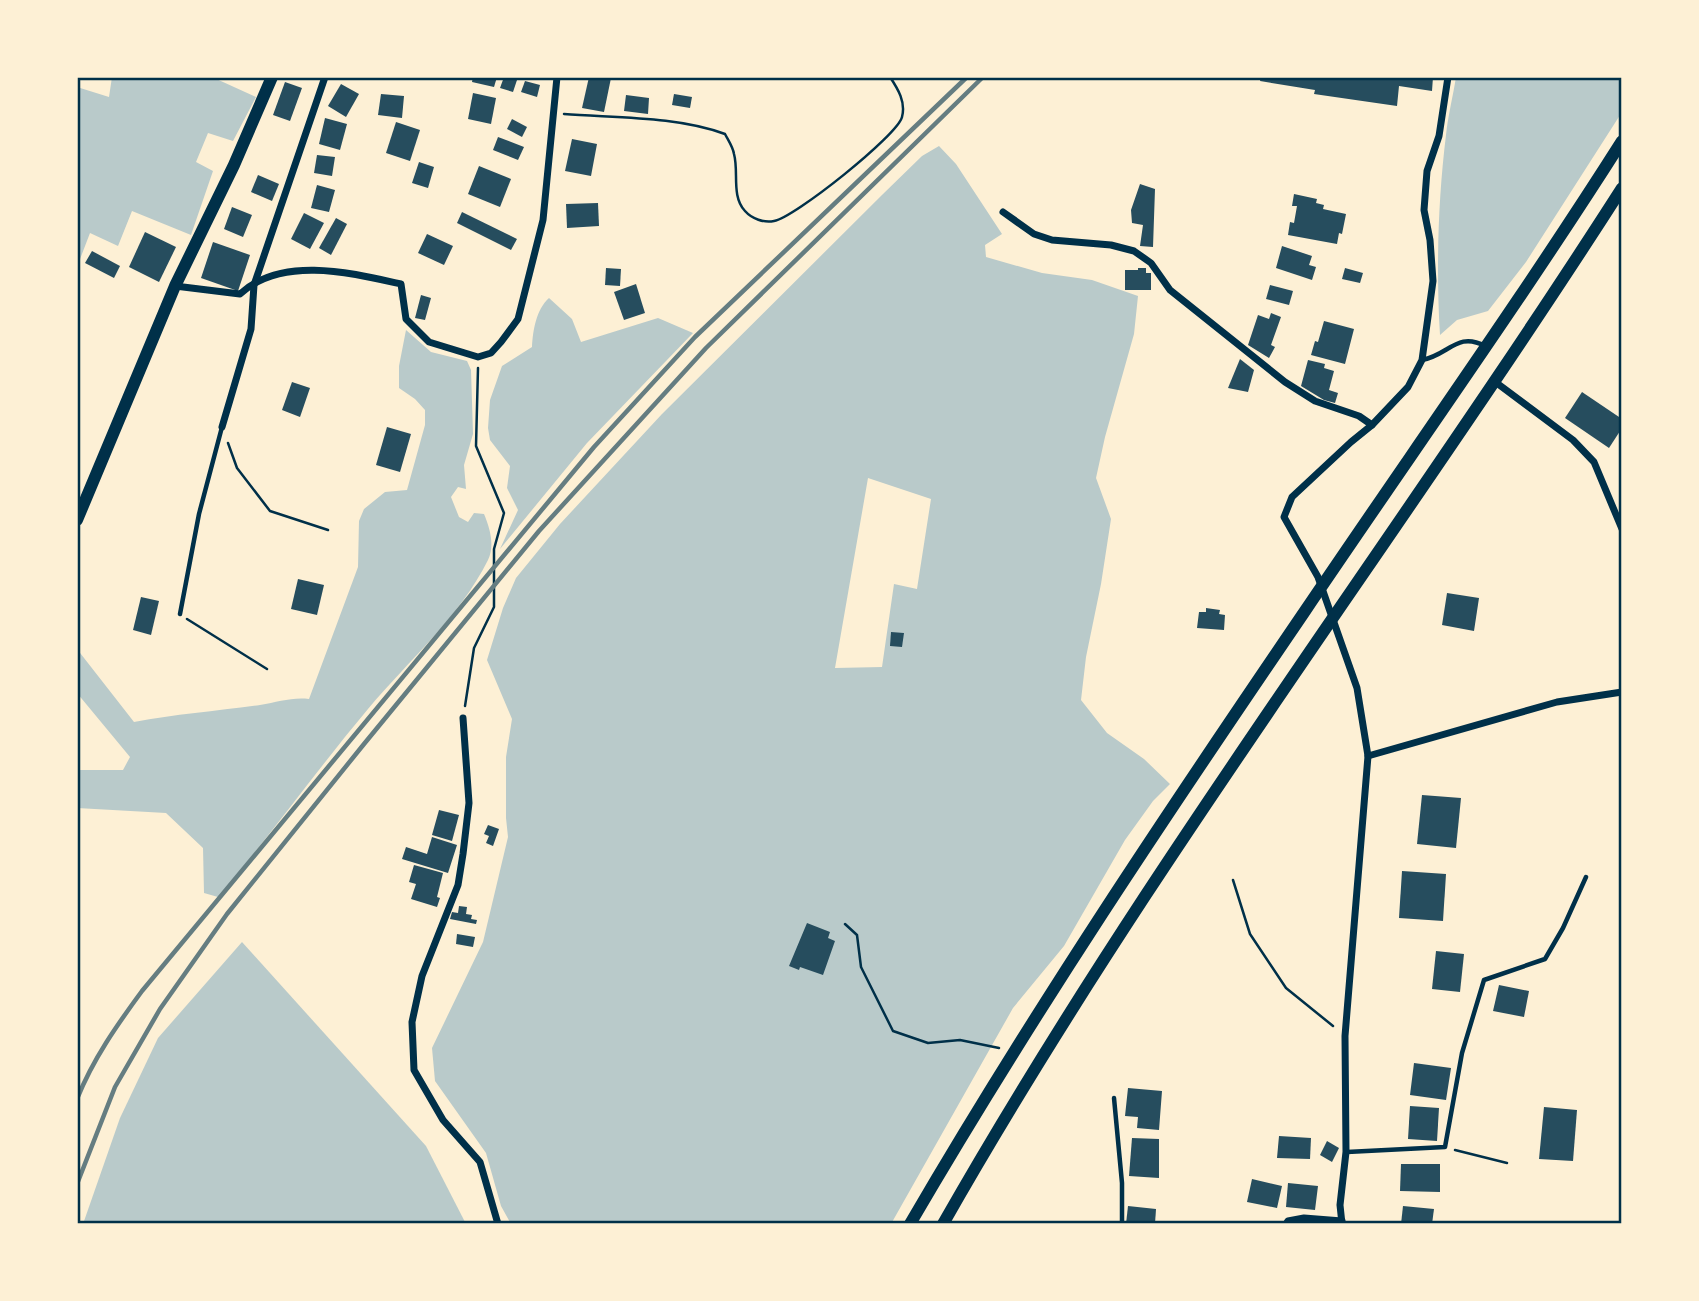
<svg xmlns="http://www.w3.org/2000/svg" width="1699" height="1301" viewBox="0 0 1699 1301" font-family="'DM Sans',sans-serif">
<rect width="100%" height="100%" fill="#fdf0d5"/>
<g fill="#b9caca" fill-rule="evenodd">
<polygon points="112,77 212,77 256,97 233,141 208,133 196,162 213,171 191,235 132,211 118,246 90,233 77,267 77,87 109,97"/>
<path d="M1456 77H1622V112L1526 262 1488 311 1457 320 1440 335C1436 269 1438 200 1446 135 1448 116 1453 96 1456 77Z"/>
<path d="M939 146 956 164 1002 234 985 245 986 257 1042 273 1092 280 1138 296 1134 334 1105 437 1096 478 1111 519 1101 584 1086 657 1081 700 1107 733 1144 759 1170 784 1153 801 1125 840 1064 946 1013 1008 891 1224H511L501 1206 486 1153 435 1081 432 1048 483 942 508 837 506 818V757L512 719 487 660 503 608 516 578 560 524 662 414 883 194 922 156ZM868 478 931 499 917 589 894 584 882 667 835 668Z"/>
<path d="M549 298 572 319 581 342 658 318 693 333 587 443 500 549 518 510 507 488 510 466 490 440 488 428 490 400 502 366 532 347C533 330 536 310 549 298Z"/>
<path d="M406 330 431 352 467 361 471 370 473 434 464 465 466 489 458 487 451 497 459 517 468 522 474 513 484 514C490 528 495 546 488 560 459 618 408 661 368 709 316 771 270 836 218 897L204 893 203 848 166 813 77 808V770H123L130 757 77 693V649L134 722C176 714 218 711 260 705 278 702 292 697 309 699L358 567 359 521 364 509 385 492 407 490 425 425V410L415 399 399 388V366Z"/>
<polygon points="242,942 426,1146 466,1224 83,1224 120,1118 158,1038"/>
</g>
<g fill="#264d5e">
<polygon points="473,77 497,77 494,87 472,82"/>
<polygon points="504,77 518,77 513,92 500,88"/>
<polygon points="589,77 611,78 604,112 582,108"/>
<polygon points="1261,77 1433,77 1432,91 1399,86 1397,106 1314,94 1315,90 1260,81"/>
<polygon points="525,81 540,85 537,97 521,92"/>
<polygon points="285,82 302,88 290,121 273,115"/>
<polygon points="341,84 359,94 346,117 328,106"/>
<polygon points="473,93 496,98 491,124 468,119"/>
<polygon points="381,94 404,96 402,118 378,115"/>
<polygon points="674,94 692,97 690,108 672,105"/>
<polygon points="626,95 649,98 648,114 624,111"/>
<polygon points="325,118 347,124 340,150 319,144"/>
<polygon points="512,119 527,127 522,137 507,129"/>
<polygon points="396,122 420,130 410,161 386,153"/>
<polygon points="498,137 524,147 518,160 493,150"/>
<polygon points="572,139 597,144 591,176 565,171"/>
<polygon points="317,155 335,157 332,176 314,173"/>
<polygon points="419,162 434,167 428,188 412,183"/>
<polygon points="479,166 511,179 500,207 468,194"/>
<polygon points="258,175 279,184 272,201 251,192"/>
<polygon points="1140,184 1155,189 1153,247 1140,246 1143,225 1132,223 1131,210"/>
<polygon points="317,185 335,190 329,212 311,208"/>
<polygon points="1294,194 1317,199 1316,203 1324,205 1323,209 1346,214 1342,234 1339,233 1337,244 1288,235 1290,222 1294,223 1297,206 1292,206"/>
<polygon points="598,203 599,226 567,228 566,204"/>
<polygon points="232,207 252,215 243,237 224,229"/>
<polygon points="462,212 517,239 511,250 457,223"/>
<polygon points="304,213 324,223 310,249 291,239"/>
<polygon points="336,218 347,224 331,255 319,248"/>
<polygon points="145,232 176,247 159,282 129,267"/>
<polygon points="427,234 453,246 444,265 418,253"/>
<polygon points="213,242 250,255 238,291 201,278"/>
<polygon points="1282,246 1312,256 1309,265 1316,267 1312,280 1276,268"/>
<polygon points="92,251 120,266 114,278 85,263"/>
<polygon points="606,268 621,269 620,286 605,285"/>
<polygon points="1138,268 1146,268 1146,273 1151,273 1151,290 1125,290 1125,270 1138,270"/>
<polygon points="1345,268 1363,273 1360,283 1342,279"/>
<polygon points="636,284 645,313 624,320 614,292"/>
<polygon points="1270,285 1293,291 1289,305 1266,299"/>
<polygon points="421,295 431,298 425,320 415,318"/>
<polygon points="1271,313 1281,317 1271,345 1275,347 1269,358 1248,345 1258,315 1269,319"/>
<polygon points="1324,321 1354,329 1345,364 1311,355 1315,341 1318,342"/>
<polygon points="1240,359 1254,370 1248,392 1228,388"/>
<polygon points="1308,360 1325,364 1324,368 1334,371 1329,390 1338,393 1335,403 1324,400 1301,386"/>
<polygon points="292,382 310,388 300,417 282,410"/>
<polygon points="1582,392 1622,419 1622,428 1609,448 1565,418"/>
<polygon points="387,427 411,434 400,472 376,465"/>
<polygon points="298,579 324,585 317,615 291,609"/>
<polygon points="1447,593 1479,598 1474,631 1442,625"/>
<polygon points="141,597 159,601 151,635 133,630"/>
<polygon points="1206,608 1220,610 1219,614 1225,615 1224,630 1197,628 1199,612 1206,612"/>
<polygon points="891,632 904,633 902,647 890,646"/>
<polygon points="1422,795 1461,798 1456,848 1417,844"/>
<polygon points="439,810 459,815 452,841 432,835"/>
<polygon points="488,825 499,829 493,846 486,843 489,836 484,834"/>
<polygon points="432,837 457,845 448,873 402,859 406,847 427,854"/>
<polygon points="414,865 443,873 437,897 440,898 437,907 411,899 416,884 409,882"/>
<polygon points="1402,871 1446,874 1443,921 1399,918"/>
<polygon points="459,906 467,907 466,914 472,915 471,919 477,920 476,924 450,919 452,912 458,913"/>
<polygon points="807,923 830,932 828,938 835,941 823,975 800,967 799,970 789,966"/>
<polygon points="457,934 475,937 473,947 456,944"/>
<polygon points="1436,951 1464,954 1460,992 1432,989"/>
<polygon points="1499,985 1529,991 1524,1017 1493,1011"/>
<polygon points="1414,1063 1451,1068 1446,1100 1410,1095"/>
<polygon points="1128,1088 1162,1091 1159,1130 1137,1128 1138,1117 1125,1116"/>
<polygon points="1410,1106 1439,1108 1437,1141 1408,1139"/>
<polygon points="1544,1107 1577,1110 1573,1161 1539,1159"/>
<polygon points="1279,1136 1311,1138 1310,1159 1277,1158"/>
<polygon points="1132,1138 1159,1139 1159,1178 1129,1176"/>
<polygon points="1327,1141 1339,1148 1332,1162 1320,1155"/>
<polygon points="1401,1164 1440,1164 1440,1192 1400,1191"/>
<polygon points="1252,1179 1282,1186 1277,1208 1247,1202"/>
<polygon points="1288,1183 1318,1186 1315,1210 1286,1207"/>
<polygon points="1128,1206 1156,1209 1155,1224 1126,1224"/>
<polygon points="1403,1206 1434,1209 1432,1224 1401,1224"/>
</g>
<g fill="none" stroke-linecap="round" stroke-linejoin="round">
<g stroke="#003049" stroke-width="2.5">
<path d="M564 114C615 118 677 116 725 134 728 140 733 147 734 154 739 172 731 196 745 211 752 219 764 223 774 221 794 218 898 135 902 117 906 102 898 89 890 77"/>
<polyline points="228,443 237,468 270,511 328,530"/>
<polyline points="187,619 267,669"/>
<polyline points="465,706 474,648 494,607 494,549 504,513 476,446 478,368"/>
<polyline points="1233,880 1250,934 1286,988 1333,1026"/>
<polyline points="845,924 857,935 861,967 893,1031 928,1043 960,1040 999,1048"/>
<polyline points="1455,1150 1507,1163"/>
</g>
<g stroke="#003049" stroke-width="4.5">
<path d="M1422 360C1449 355 1457 331 1485 346"/>
<polyline points="180,614 199,514 222,427"/>
<polyline points="1114,1098 1122,1183 1122,1224"/>
<polyline points="1347,1152 1445,1147 1462,1053 1484,980 1545,959 1563,928 1586,877"/>
</g>
<g stroke="#003049" stroke-width="7">
<polyline points="1003,212 1034,234 1052,240 1111,245 1134,251 1151,263 1170,290 1285,382 1315,401 1359,416 1372,425"/>
<path d="M175 286 240 294C282 255 352 273 401 284L406 319 429 342 478 357 491 353 501 342 518 319 543 220 557 77"/>
<polyline points="1494,381 1573,440 1594,462 1622,529"/>
<polyline points="222,427 251,329 254,285 325,77"/>
<polyline points="463,718 469,803 463,854 458,885 422,976 412,1022 414,1070 443,1120 480,1162 498,1224"/>
<polyline points="1368,756 1557,702 1622,692"/>
<polyline points="1286,1224 1288,1221 1304,1218 1342,1221"/>
<polyline points="1342,1224 1340,1205 1346,1152 1345,1036 1368,756 1357,688 1318,577 1284,517 1292,497 1351,442 1372,425 1408,387 1422,360 1433,281 1430,240 1424,210 1427,171 1439,136 1448,77"/>
</g>
<polyline stroke="#003049" stroke-width="12" points="77,520 175,286 234,165 272,77"/>
<g stroke="#003049" stroke-width="12">
<path d="M910 1224C1033 1013 1168 812 1305 611 1411 454 1521 300 1622 141"/>
<path d="M943 1224C1147 865 1399 536 1622 188"/>
</g>
<g stroke="#657d81" stroke-width="4.5">
<path d="M77 1099C93 1059 117 1025 142 991L594 447 695 337 967 77"/>
<polyline points="77,1184 115,1087 160,1009 227,914 364,744 539,531 706,348 983,77"/>
</g>
</g>
<rect width="1699" height="1301" fill="none" stroke="#fdf0d5" stroke-width="158"/>
<rect x="79" y="79" width="1541" height="1143" fill="none" stroke="#003049" stroke-width="2.5"/>
</svg>
